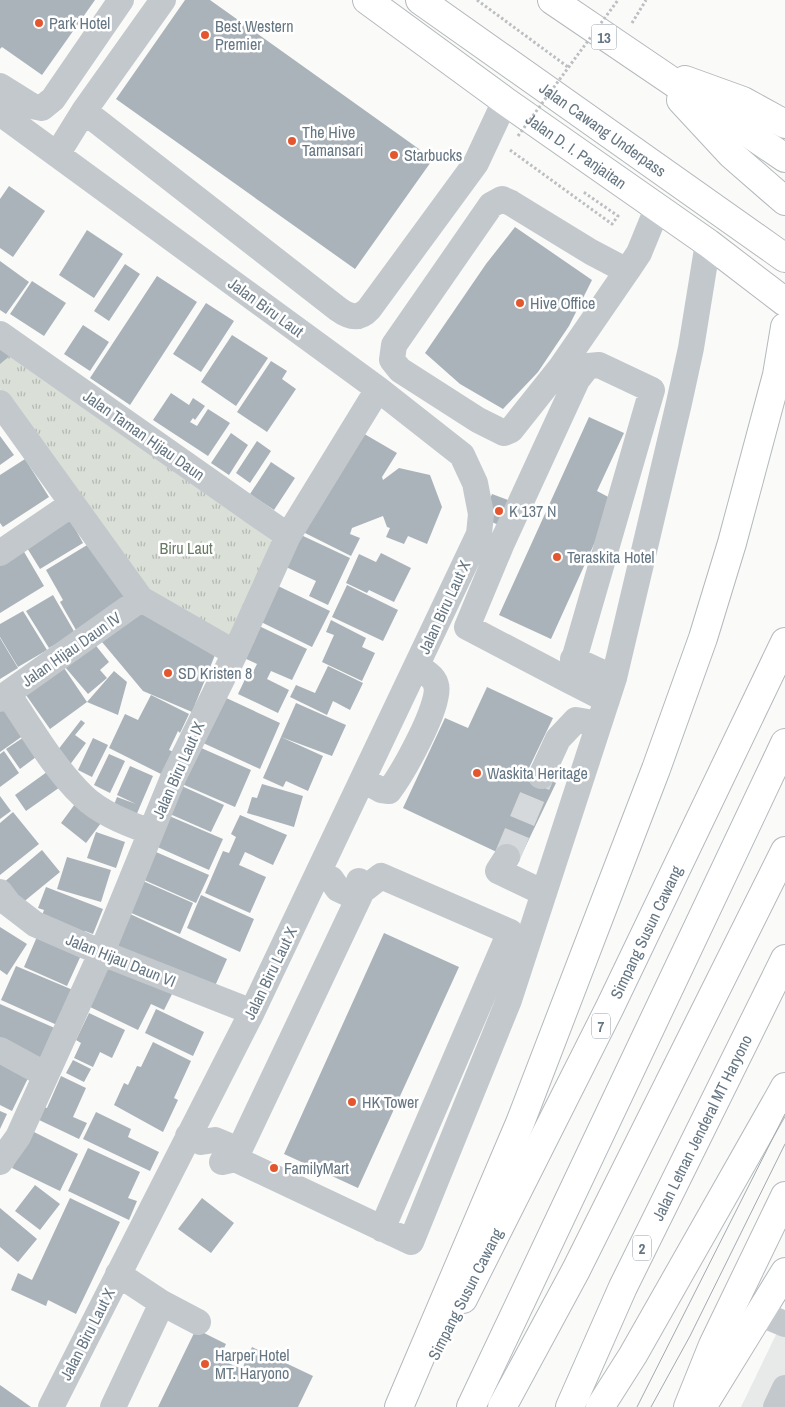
<svg xmlns="http://www.w3.org/2000/svg" width="785" height="1407" font-family="'Archivo Narrow',sans-serif">
  <style>
    .built { fill: #e8e9e9 }
    .park { fill: url(#park-tufts) }
    .building { fill: #aab3b9 }
    .lines { fill: none; stroke-linecap: round; stroke-linejoin: round }
    .minor-tunnel { stroke: #d5d9db; stroke-width: 26; stroke-dasharray: 26 13; stroke-linecap: butt }
    .major-casing { stroke: #b5babe; stroke-width: 30 }
    .highway-casing { stroke: #b4b9bd; stroke-width: 30 }
    .path { stroke: #bbbfc2; stroke-width: 3; stroke-dasharray: 2.5 2.5; stroke-linecap: butt }
    .minor { stroke: #c3c8cc; stroke-width: 26 }
    .major { stroke: #fff; stroke-width: 28 }
    .highway { stroke: #fff; stroke-width: 28 }
    .tram { stroke: #a2aab0; stroke-width: 1 }
    .path-bridge { stroke: #bbbfc2; stroke-width: 3; stroke-dasharray: 2.5 2.5; stroke-linecap: butt }
    .poi-dot { fill: #e4572e; stroke: #fff; stroke-width: 2 }
    .labels { text-anchor: middle; dominant-baseline: central; stroke-width: 5; stroke-linejoin: round; paint-order: stroke }
    .shield { fill: #fff; stroke: #939fa8; stroke-width: 1 }
    .shield-label { font-size: 15px; font-weight: bold; fill: #657683 }
    .poi-label { font-size: 16px; fill: #657683; stroke: #fff; text-anchor: start }
    .street-label { font-size: 16px; fill: #657683; stroke: #fff }
    .park-label { font-size: 16px; fill: #687a64; stroke: #fff }
  </style>
  <defs>
    <pattern id="park-tufts" width="24" height="20" patternUnits="userSpaceOnUse" patternTransform="scale(1.25)"><rect width="24" height="20" fill="#dadfd7"/><path d="M3 7l-1-3M5 7V3M7 7l1-3M15 17l-1-3M17 17v-4M19 17l1-3" fill="none" stroke="#b4b9b4"/></pattern>
  </defs>
  <rect width="100%" height="100%" fill="#fafaf8"/>
  <path class="built" d="M785 1316V1407H741Z"/>
  <path class="park" d="M0 337 129 430 277 545 229 644 144 592 73 496 0 389Z"/>
  <path class="building" d="M0 0H95L42 75 2 47 0 49Z
    M185 0H210L433 159 355 269 116 99Z
    M9 186 45 211 13 257 0 248V199Z
    M515 227 592 280 569 326 538 372 503 409 460 384 425 353 486 264Z
    M87 230 123 254 94 298 59 275Z
    M0 261 29 282 6 314 0 310Z
    M125 264 140 274 109 321 94 311Z
    M157 276 197 302 130 405 90 378Z
    M32 281 66 303 44 336 10 314Z
    M206 303 234 321 201 372 173 354Z
    M83 325 109 342 90 371 64 354Z
    M232 335 268 358 236 406 201 382Z
    M0 346 12 354 0 364Z
    M271 361 287 371 282 379 296 389 267 432 237 412Z
    M171 393 189 405 193 398 205 406 195 420 193 418 190 422 197 426 208 409 230 423 208 456 153 420Z
    M589 417 624 433 597 491 614 500 551 639 499 615Z
    M361 432 397 453 382 477 383 480 399 468 430 475 442 507 427 544 408 536 404 544 386 537 390 528 387 527 383 516 352 528 350 534 360 538 351 556 303 532Z
    M231 433 248 445 229 475 211 463Z
    M0 436 14 455 0 465Z
    M257 441 271 451 250 483 236 473Z
    M25 459 49 497 3 527 0 523V475Z
    M271 462 295 478 274 510 250 494Z
    M492 494 516 503 506 528 482 518Z
    M68 516 83 543 40 569 24 543Z
    M301 535 350 558 328 605 309 596 316 581 286 567Z
    M92 542 126 600 76 630 60 602 63 600 46 570Z
    M23 550 44 586 0 613V564Z
    M381 553 411 568 394 602 369 590 367 593 346 583 359 554 376 562Z
    M276 585 330 611 312 647 259 621Z
    M347 585 398 610 383 641 332 617Z
    M53 595 75 633 49 648 26 611Z
    M144 606 215 655 192 712 143 691 102 642Z
    M23 611 47 650 18 667 0 637V624Z
    M331 620 366 638 362 647 375 653 362 681 322 662 334 635 326 632Z
    M257 625 307 649 292 680 271 671 267 679 289 690 278 713 238 694 249 671 253 672 257 664 242 657Z
    M0 638 18 668 0 679Z
    M93 642 109 662 100 670 107 678 88 694 65 667Z
    M328 666 363 683 350 710 333 701 327 715 290 697 296 685 315 693Z
    M64 668 87 702 114 671 127 682 118 715 87 702 50 729 26 695Z
    M487 687 553 718 528 770 556 783 518 862 403 808 445 718 468 728Z
    M151 695 189 714 180 733 178 731 169 750 176 753 161 774 109 748 125 714 138 720Z
    M222 696 280 723 260 769 201 742Z
    M296 703 346 725 332 756 281 737Z
    M4 705 24 735 0 752V708Z
    M81 720 85 723 75 735 86 743 69 766 54 755Z
    M27 735 40 754 20 769 6 749Z
    M281 737 323 756 308 791 286 781 283 787 263 778Z
    M93 738 108 745 92 777 78 770Z
    M199 747 251 770 235 807 182 784Z
    M4 751 19 773 0 787V754Z
    M109 754 125 761 110 793 94 785Z
    M130 766 153 776 135 818 112 810 117 797 136 804 117 795Z
    M51 769 63 785 26 811 15 795Z
    M175 783 224 805 211 832 163 811Z
    M262 784 303 796 294 827 247 813 252 797 257 798Z
    M0 796 11 811 0 819Z
    M75 804 101 823 86 843 61 823Z
    M13 812 39 844 0 875V823Z
    M167 815 223 839 209 870 153 845Z
    M240 815 287 835 273 865 245 852 239 865 266 877 250 913 205 893 223 851 229 853 236 837 231 834Z
    M96 832 125 842 116 868 87 858Z
    M42 850 60 872 21 904 3 883Z
    M156 852 209 875 196 903 144 880Z
    M67 857 111 870 101 902 57 889Z
    M143 881 193 903 180 934 129 912Z
    M46 887 103 909 93 934 85 931 83 937 40 921 44 910 38 908Z
    M201 895 254 919 240 952 187 928Z
    M128 913 227 959 211 995 112 951Z
    M0 927 27 944 7 975 0 970Z
    M39 932 83 951 67 986 24 967Z
    M384 933 459 967 358 1188 284 1154Z
    M108 964 172 994 164 1010 151 1004 138 1030 88 1006Z
    M16 966 73 990 57 1025 1 1000Z
    M0 1004 57 1029 44 1062 0 1042Z
    M156 1009 204 1032 193 1056 145 1033Z
    M89 1013 125 1030 112 1058 100 1052 93 1067 74 1058 81 1043 76 1040Z
    M153 1042 191 1061 174 1098 178 1100 163 1132 114 1105 124 1083 128 1085 137 1066 141 1067Z
    M0 1059 30 1074 12 1111 0 1105Z
    M73 1060 91 1069 84 1082 66 1073Z
    M61 1076 86 1088 73 1117 87 1123 79 1139 37 1119 44 1107 47 1108Z
    M0 1111 7 1114 0 1129Z
    M96 1112 131 1129 128 1137 159 1152 150 1171 83 1139Z
    M30 1130 78 1154 60 1191 12 1168Z
    M88 1148 140 1172 128 1198 137 1201 129 1220 68 1191Z
    M35 1185 60 1204 40 1230 15 1211Z
    M70 1198 120 1222 76 1314 48 1300 46 1306 11 1290 18 1273 32 1280Z
    M202 1198 234 1223 211 1253 178 1229Z
    M0 1208 37 1239 18 1262 0 1247Z
    M196 1329 226 1344 219 1359 242 1369 252 1347 313 1376 298 1407H158Z
    M0 1385 31 1407H0Z"/>
  <g class="lines">
    <path class="minor-tunnel" d="M507 857 541 776"/>
    <defs>
      <path id="major" d="M600 1407 633 1355 785 1087
        M688 1407 713 1345 785 1196"/>
      <g id="highway">
        <path id="s1" d="M367 0 505 101 708 243 785 302"/>
        <path id="s2" d="M420 0 785 258"/>
        <path d="M552 0 785 158"/>
        <path d="M685 80 743 101 785 124"/>
        <path d="M681 100 732 155 785 201"/>
        <path id="s3" d="M463 1299 610 1007 785 642"/>
        <path d="M399 1407 520 1123 656 769 703 638 732 543 777 375 785 327"/>
        <path d="M471 1407 785 743"/>
        <path d="M502 1407 576 1270 785 851"/>
        <path id="s4" d="M570 1407 623 1287 785 959"/>
        <path d="M702 1407 785 1272"/>
      </g>
    </defs>
    <use href="#major" class="major-casing"/>
    <use href="#highway" class="highway-casing"/>
    <path class="path" d="M477 0 568 67
      M632 23 646 0
      M510 150 612 224 618 216 582 191"/>
    <path class="minor" d="M0 86 32 106 42 108 53 99 121 0
      M84 111 338 309C349 317 359 320 369 309L476 163 505 101
      M0 113 378 389 462 455 475 483 481 514 479 534 252 1012 51 1407
      M58 153 84 111 163 0
      M627 271 561 367 511 430 504 433 478 420 400 370 392 360 394 345 491 205 502 199 511 203 591 252 627 271 639 253 657 209
      M0 334 288 536
      M0 403 141 599 235 653
      M0 553 72 504
      M573 659 614 678
      M568 680 652 390 599 365 588 366 577 380 502 543 467 627 568 680 607 700
      M8 694C31 728 53 767 83 796 99 812 130 825 151 832
      M0 699 141 599
      M541 776 558 739 576 720 599 724
      M363 780 381 790 389 791C402 774 442 704 436 685 434 676 424 671 416 667
      M507 857 498 871 544 893
      M331 879 338 889 351 895 362 891 381 876 510 932 382 1229
      M0 892 9 904 35 924 102 953 252 1012
      M0 1050 46 1075
      M188 1136 201 1142 215 1140 227 1145 235 1159 411 1242 509 1000 614 678 679 403 691 348 708 243
      M0 1162 18 1137 104 947 173 778 235 653 288 536 378 389
      M222 1162 235 1159 362 891 359 881
      M162 1303 198 1322
      M759 1313 785 1324
      M113 1407 162 1303 118 1274
      M776 1407 785 1388"/>
    <use href="#major" class="major"/>
    <use href="#highway" class="highway"/>
    <path class="tram" d="M637 1407 785 1114
      M651 1407 690 1336 785 1144"/>
    <path class="path-bridge" d="M518 136 618 0"/>
  </g>
  <g class="poi-dot">
    <circle cx="39" cy="23" r="5"/>
    <circle cx="205" cy="35" r="5"/>
    <circle cx="292" cy="141" r="5"/>
    <circle cx="394" cy="155" r="5"/>
    <circle cx="520" cy="303" r="5"/>
    <circle cx="499" cy="511" r="5"/>
    <circle cx="557" cy="557" r="5"/>
    <circle cx="168" cy="673" r="5"/>
    <circle cx="477" cy="773" r="5"/>
    <circle cx="352" cy="1102" r="5"/>
    <circle cx="274" cy="1168" r="5"/>
    <circle cx="205" cy="1364" r="5"/>
  </g>
  <g class="labels">
    <g class="shield">
      <rect x="591.5" y="24.5" width="25" height="25" rx="4"/>
      <rect x="592" y="1013.5" width="18" height="25" rx="4"/>
      <rect x="633" y="1235.5" width="18" height="25" rx="4"/>
    </g>
    <g class="shield-label">
      <text x="604" y="37">13</text>
      <text x="601" y="1026">7</text>
      <text x="642" y="1248">2</text>
    </g>
    <g class="poi-label">
      <text x="49" y="23">Park Hotel</text>
      <text x="215" y="26">Best Western<tspan x="215" dy="18">Premier</tspan></text>
      <text x="302" y="132">The Hive<tspan x="302" dy="18">Tamansari</tspan></text>
      <text x="404" y="155">Starbucks</text>
      <text x="530" y="303">Hive Office</text>
      <text x="509" y="511">K 137 N</text>
      <text x="567" y="557">Teraskita Hotel</text>
      <text x="178" y="673">SD Kristen 8</text>
      <text x="487" y="773">Waskita Heritage</text>
      <text x="362" y="1102">HK Tower</text>
      <text x="284" y="1168">FamilyMart</text>
      <text x="215" y="1355">Harper Hotel<tspan x="215" dy="18">MT. Haryono</tspan></text>
    </g>
    <g class="street-label">
      <text stroke="none"><textPath href="#s2" startOffset="224">Jalan Cawang Underpass</textPath></text>
      <text stroke="none"><textPath href="#s1" startOffset="258">Jalan D. I. Panjaitan</textPath></text>
      <text transform="translate(266 307) rotate(36)">Jalan Biru Laut</text>
      <text transform="translate(144 435) rotate(35)">Jalan Taman Hijau Daun</text>
      <text transform="translate(444 607) rotate(-65)">Jalan Biru Laut X</text>
      <text transform="translate(71 649) rotate(-35)">Jalan Hijau Daun IV</text>
      <text transform="translate(178 770) rotate(-66)">Jalan Biru Laut IX</text>
      <text stroke="none"><textPath href="#s3" startOffset="410">Simpang Susun Cawang</textPath></text>
      <text transform="translate(121 960) rotate(22)">Jalan Hijau Daun VI</text>
      <text transform="translate(270 973) rotate(-64)">Jalan Biru Laut X</text>
      <text stroke="none"><textPath href="#s4" startOffset="309">Jalan Letnan Jenderal MT Haryono</textPath></text>
      <text transform="translate(465 1294) rotate(-63)">Simpang Susun Cawang</text>
      <text transform="translate(87 1334) rotate(-63)">Jalan Biru Laut X</text>
    </g>
    <g class="park-label">
      <text x="186" y="548">Biru Laut</text>
    </g>
  </g>
</svg>
